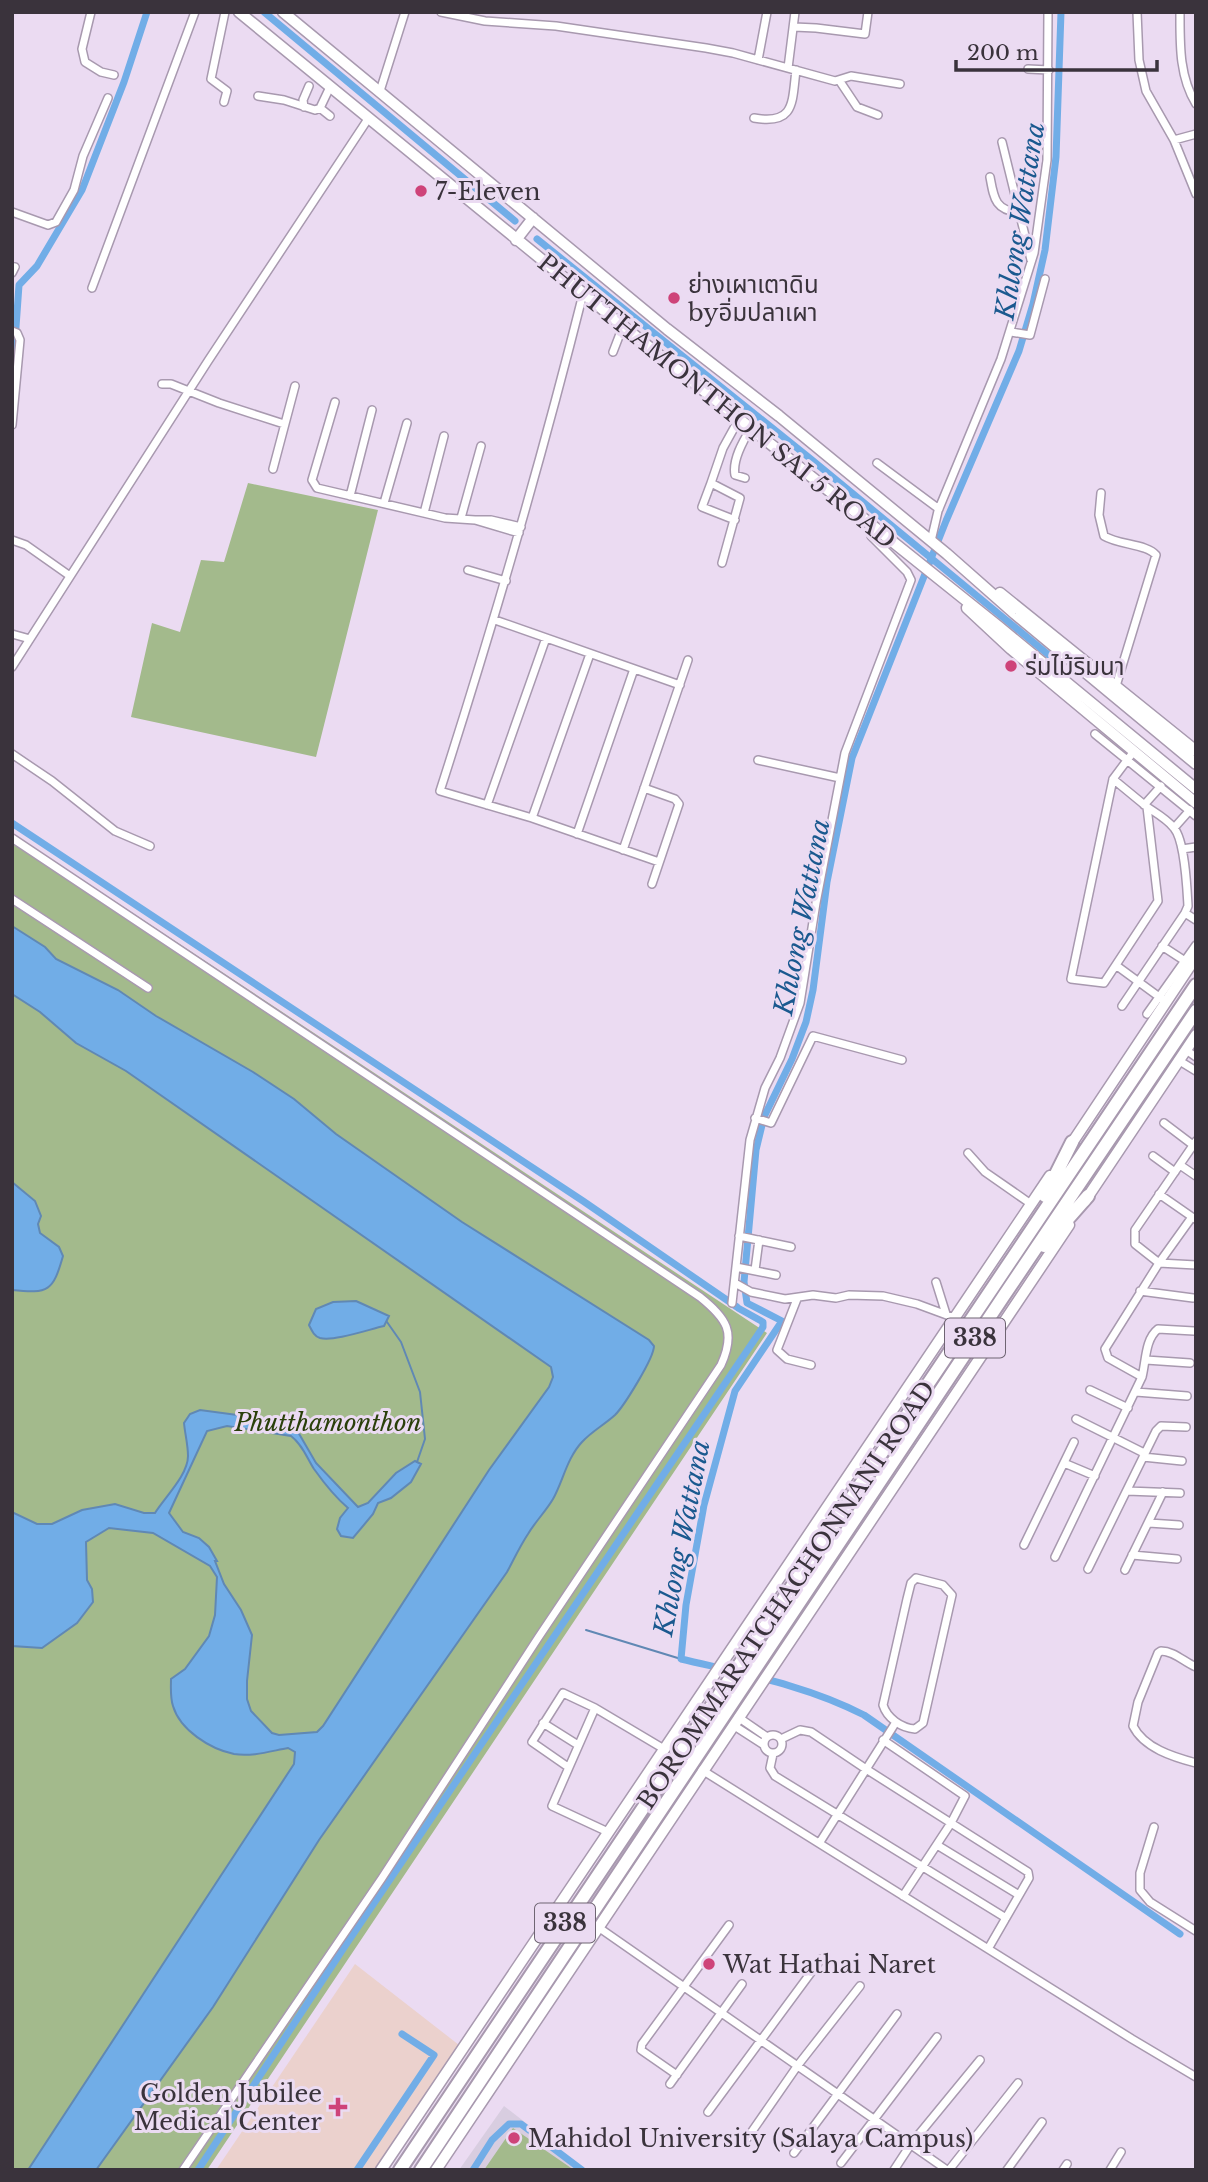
<svg xmlns="http://www.w3.org/2000/svg" width="1208" height="2182" font-family="'Libre Baskerville','Noto Sans Thai',serif">
  <style>
    .education { fill: #d8cde0 }
    .medical { fill: #ebd1cd }
    .green { fill: #a3ba8c }
    .water { fill: #71ade7; stroke: #6088b4; stroke-width: 2 }
    .lines { fill: none; stroke-linecap: round; stroke-linejoin: round }
    .stream { stroke: #6088b4; stroke-width: 2 }
    .canal { stroke: #71ade7; stroke-width: 7 }
    .street-casing { stroke: #a899af; stroke-width: 10 }
    .secondary-casing { stroke: #a899af; stroke-width: 13 }
    .highway-casing { stroke: #a899af; stroke-width: 16 }
    .street { stroke: #fff; stroke-width: 7 }
    .secondary { stroke: #fff; stroke-width: 10 }
    .highway { stroke: #fff; stroke-width: 12 }
    .poi-dot { fill: #ce4379; stroke: #ebdbf2; stroke-width: 2.5 }
    .labels { text-anchor: middle; dominant-baseline: central; stroke-width: 6; stroke-linejoin: round; paint-order: stroke }
    .shield { fill: #ebdbf2; stroke: #6f6573; stroke-width: 2 }
    .shield-label { font-size: 23px; font-weight: bold; fill: #3a333c }
    .poi-label { font-size: 24px; fill: #3a333c; stroke: #ebdbf2; text-anchor: start }
    .street-label { font-size: 24px; fill: #3a333c; stroke: #ebdbf2 }
    .park-label { font-size: 24px; font-style: italic; fill: #2a3f0a; stroke: #ebdbf2 }
    .water-label { font-size: 26px; font-style: italic; fill: #1a598f; stroke: #ebdbf2 }
  </style>
  <rect width="100%" height="100%" fill="#ebdbf2"/>
  <path class="education" d="M504 2106 586 2170H459Z"/>
  <path class="medical" d="M355 1964 459 2045 375 2170H216Z"/>
  <path class="green" d="M248 483 378 510 316 757 131 717 152 623 180 632 201 560 224 562Z
    M12 833 767 1333 207 2170H12Z
    M513 2128 574 2170H484Z"/>
  <path class="water" d="M12 926 45 947 56 959 118 990 156 1016 253 1072 294 1099 336 1134 462 1222 649 1340 654 1346C654 1358 624 1406 615 1415 604 1425 592 1431 582 1442 567 1458 563 1481 553 1499 546 1511 535 1522 528 1534 520 1546 514 1559 507 1572L319 1840 213 2007 96 2170H28L294 1764 295 1752 288 1748C271 1751 252 1757 234 1754 210 1749 180 1730 173 1706 170 1697 171 1687 171 1679L185 1669 209 1636 215 1615 217 1577 210 1566 153 1533 109 1528 86 1542 87 1580 92 1589 93 1602 77 1623 42 1648 12 1646V1512L37 1524H52L82 1510 115 1504 144 1513H155C165 1497 188 1475 188 1456 188 1445 185 1434 184 1423L190 1414 200 1410 283 1421 298 1432 316 1463 358 1507 368 1503 396 1473 415 1461 421 1464 411 1482 391 1498 378 1503 373 1514 353 1538 341 1536 337 1529 340 1518 348 1508C335 1497 324 1483 314 1469 307 1458 302 1444 291 1436L227 1426 207 1431 169 1513 183 1532 199 1538 209 1547 217 1561H215L224 1584 241 1610 252 1635 247 1681V1699L251 1711 272 1733 279 1735 317 1732 323 1726 489 1470 549 1387 553 1377 551 1367 126 1071 76 1043 40 1012 12 994Z
    M12 1182 35 1201 41 1216 38 1224 40 1233 59 1247 63 1256C53 1291 49 1294 12 1290Z
    M356 1301 389 1316 384 1326C370 1329 333 1342 320 1338 314 1336 312 1331 309 1325L316 1309 333 1302Z"/>
  <g class="lines">
    <path class="stream" d="M387 1322 401 1342 420 1392 425 1439 417 1462
      M586 1630 681 1659"/>
    <path class="canal" d="M264 12 515 221
      M1061 12 1056 157 1045 250 1033 304 1019 351 946 521 852 758 827 882 813 990 806 1022 792 1059 764 1117 756 1150 744 1282 747 1303 782 1321 735 1391 704 1505 686 1605 681 1659C744 1674 806 1685 864 1715L1180 1934
      M537 239 812 460 1056 661
      M12 383 19 285 37 266 82 190 124 82 147 12
      M12 823 583 1201 737 1307
      M198 2170 345 1946 757 1336 763 1327V1322L738 1308
      M357 2170 434 2055 402 2034
      M473 2170 492 2140 509 2124H521L582 2170"/>
    <defs>
      <path id="street" d="M91 12 82 49 85 62 101 72 114 75
        M441 12 485 21 556 26 706 48 733 53 835 81 851 76 900 84
        M1137 12 1139 60 1146 91 1174 140 1196 194
        M1180 12C1180 44 1179 76 1196 104
        M794 27 816 28 865 34 868 12
        M758 60 767 12
        M788 68 795 12
        M1028 69 1049 70
        M839 80 857 107 878 115
        M380 91 405 12
        M258 96 284 100 315 110 320 108 330 87
        M224 102 227 91 211 79 225 12
        M304 107 303 100 309 86
        M320 108 330 116
        M754 118C795 125 792 103 796 70
        M1174 140 1196 134
        M1002 142 1031 260
        M990 177C994 199 995 210 1020 213
        M12 212 48 225 56 222 74 190 83 156 108 98
        M12 273 15 267
        M92 288 195 12
        M583 294C541 461 493 626 440 791L532 818 659 862
        M12 331 17 333 20 340 12 425
        M1011 332 1030 335 1045 279
        M613 352 623 326
        M162 384H171L219 403 284 424
        M335 402 312 480 317 488 445 518 475 520 519 533
        M877 463 939 509
        M273 469 295 386
        M745 478 735 475C732 460 743 441 751 428
        M711 483 702 507 735 520
        M1101 493 1099 515 1104 536C1119 545 1147 544 1156 555L1116 686
        M350 496 372 410
        M384 503 407 423
        M424 513 444 436
        M461 518 481 446
        M475 520H491L521 527
        M12 540 26 545 70 576
        M931 541 938 511 1001 359 1034 253 1047 160 1048 12
        M722 563 740 498 711 483 723 448 739 419
        M468 570 506 581
        M495 620 680 685
        M12 634 30 639
        M12 667 208 361 368 119
        M1095 734 1196 816
        M12 754 52 781 115 831 150 846
        M758 760 840 778
        M1113 779 1147 807 1158 901 1104 983 1071 979 1113 779 1134 751
        M644 788 675 799 679 804 652 884
        M487 805 546 638
        M1144 805 1161 786
        M532 818 590 654
        M1174 828 1190 810
        M577 834 634 669
        M12 838 700 1297C727 1319 736 1332 721 1365L538 1638 382 1878 183 2170
        M1182 849 1196 847
        M623 850 688 660
        M12 899 148 988
        M1185 913 1196 920
        M1162 946 1185 961
        M1117 966 1162 999
        M1122 1006 1185 913 1188 906C1187 889 1185 841 1174 828 1167 819 1156 813 1147 807
        M1147 1014 1196 945
        M1186 1050 1196 1057
        M1178 1060 1196 1071
        M755 1118 771 1123 813 1036 902 1060
        M1164 1123 1193 1145
        M968 1153 985 1172 1031 1204
        M1153 1156 1175 1172
        M1180 1165 1196 1176
        M1159 1194 1195 1219
        M739 1236 791 1247
        M1159 1263 1192 1217
        M1159 1263 1196 1265
        M736 1267 776 1275
        M755 1270 759 1240
        M936 1282 946 1314
        M735 1283 751 1292 785 1299 813 1295 836 1298 849 1295 883 1296 917 1304 955 1318
        M1140 1291 1193 1298
        M797 1299 777 1350 787 1359 811 1365
        M732 1303 750 1140 765 1088 780 1058 800 1003 816 903 845 753 911 580 907 572 871 536 868 522
        M1146 1360 1190 1363
        M1142 1377C1146 1361 1145 1339 1158 1329L1194 1331
        M1090 1390 1128 1408
        M1136 1392 1187 1396
        M1076 1419 1144 1453
        M1143 1457 1182 1461
        M1064 1463 1095 1476
        M1127 1491 1180 1493
        M1149 1523 1179 1525
        M1024 1545 1074 1442
        M1132 1555 1177 1559
        M1055 1557 1142 1377 1108 1358 1105 1349 1159 1263 1135 1244V1230L1196 1141
        M1088 1569 1156 1431 1161 1426 1186 1427
        M1125 1570 1163 1492
        M916 1578 943 1585 952 1595 923 1723 915 1729C901 1728 887 1718 883 1705L907 1599 911 1583Z
        M1196 1667C1184 1662 1174 1651 1161 1651L1158 1653 1138 1702 1133 1726C1144 1748 1173 1757 1196 1763
        M595 1708 552 1806 608 1832
        M738 1717 767 1737
        M543 1723 578 1745
        M733 1725 764 1745
        M764 1744a9 9 0 1 1 18 0a9 9 0 1 1-18 0Z
        M781 1739 800 1730 811 1732 866 1769 1028 1872 1029 1878 988 1949
        M883 1740 965 1796 951 1823 903 1896
        M773 1754 770 1768 775 1776 1006 1918
        M568 1767 532 1742 563 1693 595 1708 664 1749
        M702 1770 1132 2039 1196 2077
        M1154 1827 1140 1873V1890L1150 1902 1196 1931
        M820 1842 896 1722
        M937 1845 1019 1895
        M598 1927 947 2170
        M677 2075 641 2050 642 2044 729 1925
        M670 2084 742 1984
        M708 2112 821 1959
        M746 2140 798 2065 860 1986
        M794 2153 897 2014
        M841 2163 937 2037
        M894 2170 911 2144 980 2060
        M949 2170 1018 2083
        M1007 2170 1042 2122
        M1063 2170 1067 2164
        M1110 2170 1121 2152"/>
      <path id="secondary" d="M239 12 623 326 998 626 1196 789
        M283 12 667 329 779 416 947 554 1015 614 1196 764
        M516 240 533 218
        M1000 593 1196 751
        M967 608 1011 649 1196 803
        M1070 1146 1196 957
        M1085 1201 1196 1035
        M381 2170 1050 1176
        M436 2170 1069 1225"/>
      <path id="highway" d="M1045 1196 1072 1142
        M1044 1246 1088 1196
        M400 2170 1196 985
        M421 2170 1003 1297 1196 1011"/>
    </defs>
    <use href="#street" class="street-casing"/>
    <use href="#secondary" class="secondary-casing"/>
    <use href="#highway" class="highway-casing"/>
    <use href="#street" class="street"/>
    <use href="#secondary" class="secondary"/>
    <use href="#highway" class="highway"/>
  </g>
  <g class="poi-dot">
    <circle cx="421" cy="191" r="7"/>
    <circle cx="674" cy="298" r="7"/>
    <circle cx="1011" cy="666" r="7"/>
    <circle cx="709" cy="1964" r="7"/>
    <path d="M334.5 2096.5h7v7h7v7h-7v7h-7v-7h-7v-7h7z"/>
    <circle cx="514" cy="2138" r="7"/>
  </g>
  <g class="labels">
    <g class="shield">
      <rect x="945" y="1318.5" width="60" height="39" rx="5"/>
      <rect x="535" y="1903.5" width="60" height="39" rx="5"/>
    </g>
    <g class="shield-label">
      <text x="975" y="1338">338</text>
      <text x="565" y="1923">338</text>
    </g>
    <g class="poi-label">
      <text x="435" y="191">7-Eleven</text>
      <text x="688" y="284">ย่างเผาเตาดิน<tspan x="688" dy="28">byอิ่มปลาเผา</tspan></text>
      <text x="1025" y="666">ร่มไม้ริมนา</text>
      <text x="723" y="1964">Wat Hathai Naret</text>
      <text x="322" y="2093" text-anchor="end">Golden Jubilee<tspan x="322" dy="28">Medical Center</tspan></text>
      <text x="528" y="2138">Mahidol University (Salaya Campus)</text>
    </g>
    <g class="street-label">
      <text transform="translate(717 401) rotate(39)">PHUTTHAMONTHON SAI 5 ROAD</text>
      <text transform="translate(786 1595) rotate(-56)">BOROMMARATCHACHONNANI ROAD</text>
    </g>
    <g class="park-label">
      <text x="328" y="1422">Phutthamonthon</text>
    </g>
    <g class="water-label">
      <text transform="translate(1020 221) rotate(-81)">Khlong Wattana</text>
      <text transform="translate(802 917) rotate(-79)">Khlong Wattana</text>
      <text transform="translate(682 1538) rotate(-79)">Khlong Wattana</text>
    </g>
  </g>
  <rect width="1208" height="2182" fill="none" stroke="#3a333c" stroke-width="28"/>
  <path d="M956 60v10h201v-10" fill="none" stroke="#3a333c" stroke-width="3.5"/>
  <text x="967" y="60" font-size="21" fill="#3a333c" stroke="#ebdbf2" stroke-width="5" paint-order="stroke">200 m</text>
</svg>
